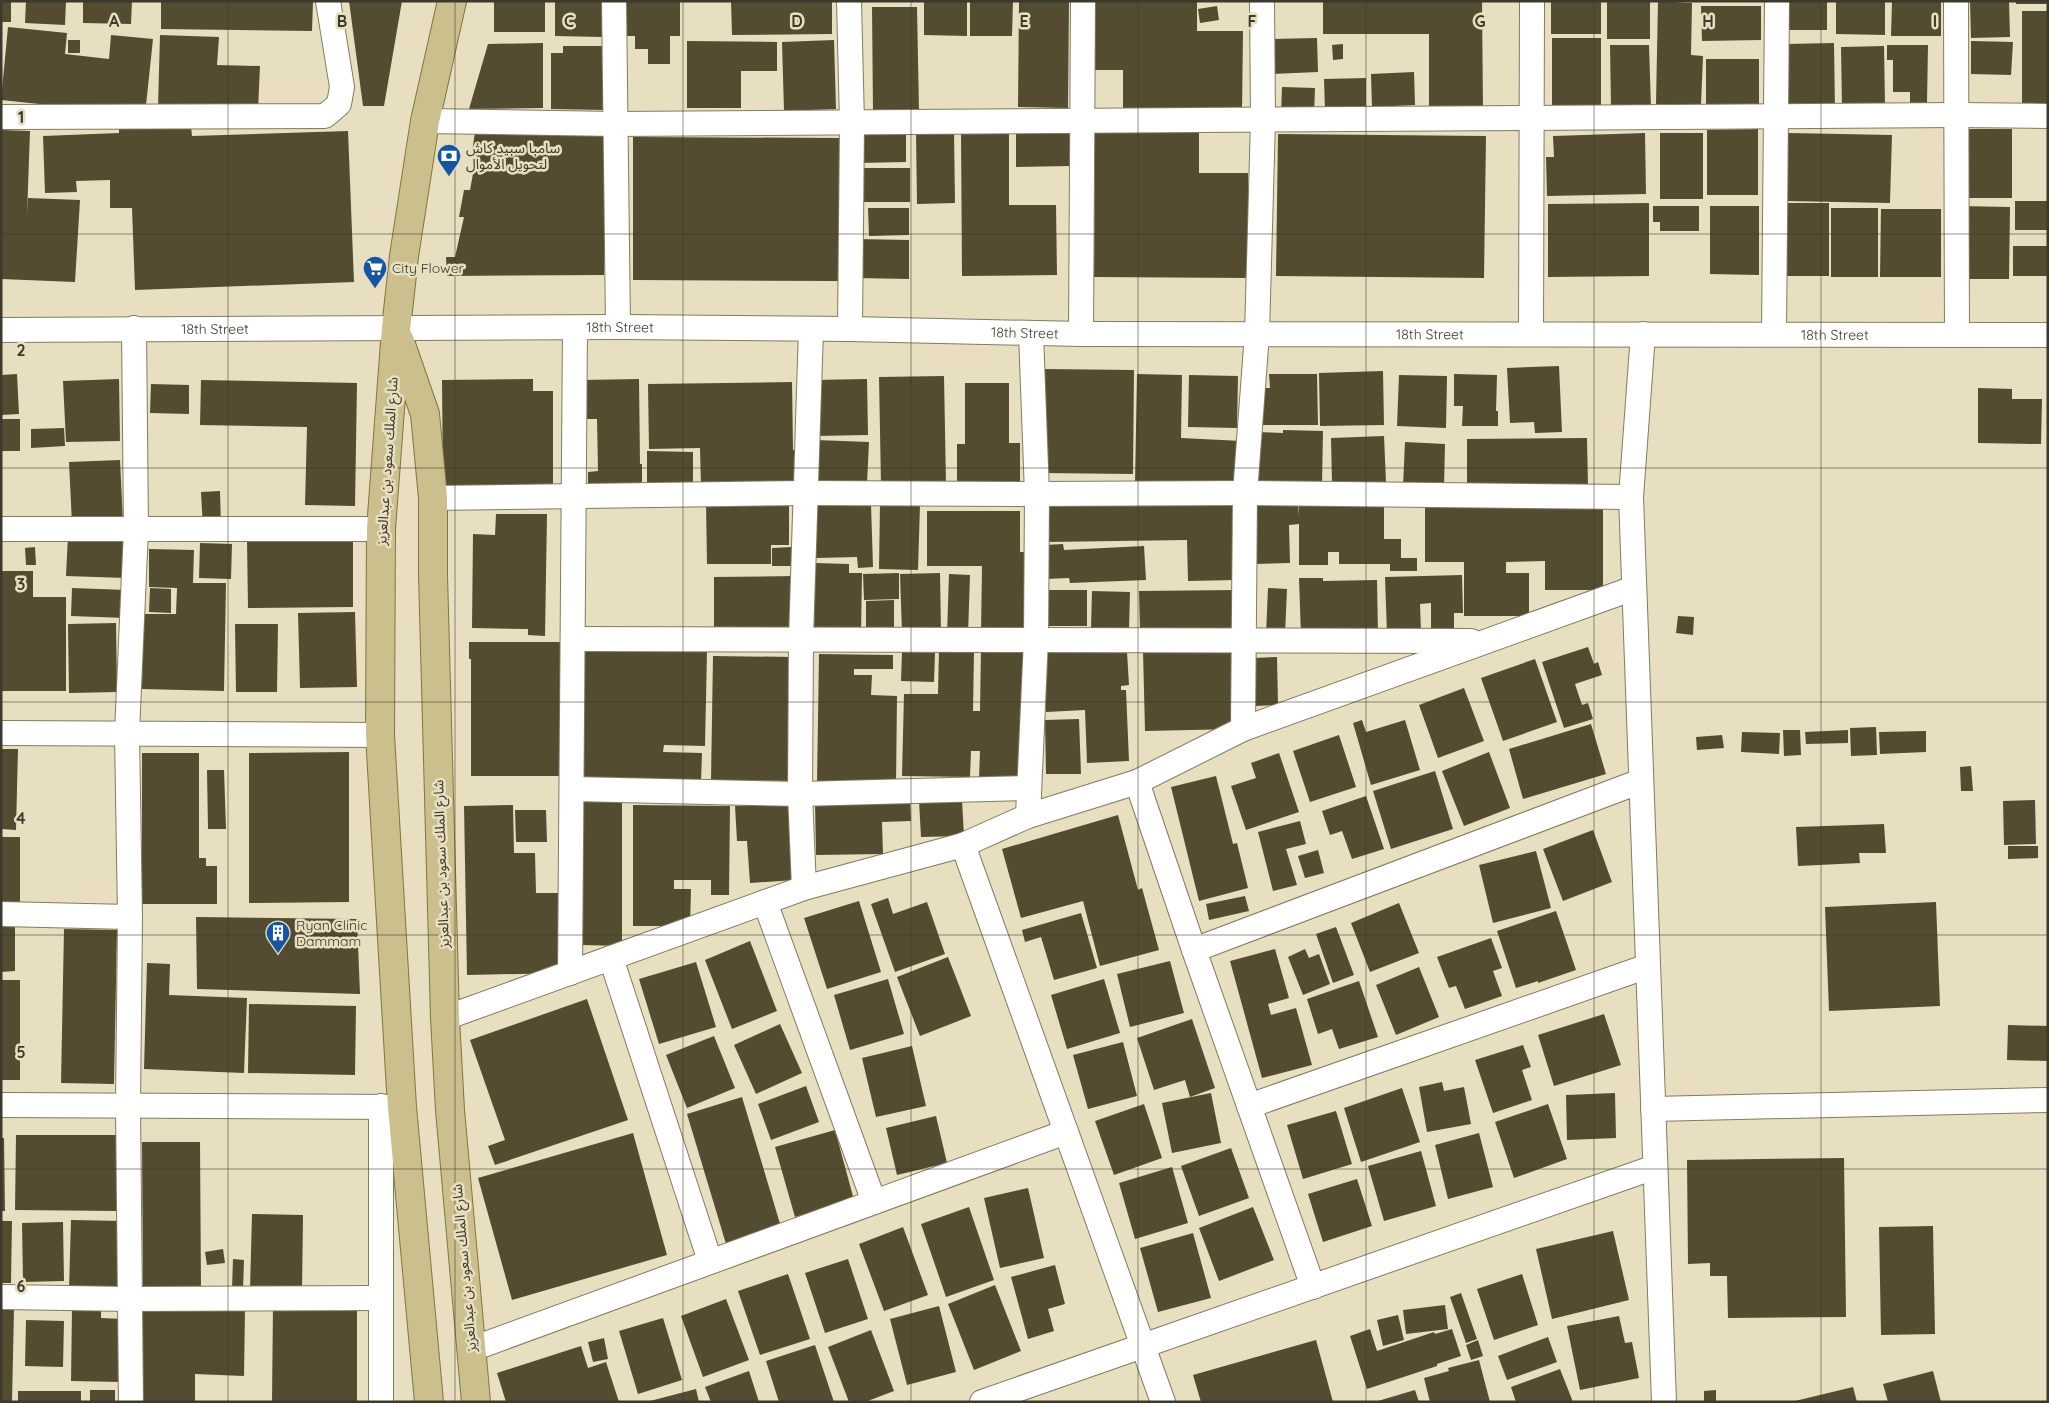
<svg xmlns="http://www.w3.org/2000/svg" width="2049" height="1403" font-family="Quicksand,'Noto Sans Arabic',sans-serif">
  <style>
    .building { fill: #534c31 }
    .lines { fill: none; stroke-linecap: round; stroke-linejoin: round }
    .minor-casing { stroke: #827b5e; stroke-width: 26 }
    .major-casing { stroke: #83753b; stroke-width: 30 }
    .minor { stroke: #fff; stroke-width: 24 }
    .major { stroke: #cbbf8e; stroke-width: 28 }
    .grid { fill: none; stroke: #3c392d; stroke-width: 1; stroke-opacity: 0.55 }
    .labels { text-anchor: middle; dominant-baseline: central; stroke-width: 5; stroke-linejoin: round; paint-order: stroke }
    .poi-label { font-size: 14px; fill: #3c392d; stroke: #e7dfc0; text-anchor: start }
    .street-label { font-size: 14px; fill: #3c392d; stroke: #e7dfc0 }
    .grid-label { font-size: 16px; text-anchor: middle; font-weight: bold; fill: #3c392d; stroke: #e7dfc0; stroke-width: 5; stroke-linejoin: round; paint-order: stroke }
  </style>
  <rect width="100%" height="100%" fill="#e7dfc0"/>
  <path class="building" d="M1 1 11 2V22H1Z
    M26 1H66L65 25 25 23Z
    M83 1H132L131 24 83 23Z
    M161 1H313L312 31 161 29Z
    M349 1H402L384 106H363Z
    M494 1H545V32H494Z
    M555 1H604L603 37 555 36Z
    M625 1H680V36H670V64H648V49H635V36H625Z
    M731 1H832V34L732 35Z
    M924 1H967V36L924 35Z
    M970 1H1013L1012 36H970Z
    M1019 1H1069L1068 108 1018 107Z
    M1094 1H1197V31H1243L1242 111H1123V70H1094Z
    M1323 1H1482L1483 112H1429V34H1323Z
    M1551 1H1601V34H1551Z
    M1607 1H1650V39H1607Z
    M1658 1 1692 3 1691 55 1703 56 1701 105 1656 104Z
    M1786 1H1827V30H1785Z
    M1836 1H1885V35L1836 34Z
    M1892 1H1941V36H1891Z
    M1970 1H2009L2010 37 1971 38Z
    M2016 1H2048V4H2016Z
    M1217 6 1219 20 1200 23 1198 9Z
    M1701 6H1761V40L1702 41Z
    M872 7H917L919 111 873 112Z
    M2022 11H2048V108H2022Z
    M8 27 67 33 65 54 109 59 111 35 153 39 145 115 1 100Z
    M160 35 219 37 217 65 260 66 258 110 158 107Z
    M1317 38 1318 72 1272 74 1271 39Z
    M1552 38H1601V110H1552Z
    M68 40H80V53H68Z
    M834 40 836 109 784 111 782 42Z
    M687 41 777 42V71H741V108H687Z
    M1971 41 2013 42 2011 75 1971 74Z
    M543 43V108L469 109 488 44Z
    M1834 43 1835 111 1787 112 1786 44Z
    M1343 44V59L1333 60 1332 45Z
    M1610 45H1649L1651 108H1611Z
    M1887 45H1928L1927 103H1910V92H1893V60H1887Z
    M563 46H605L604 110 551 109V53H563Z
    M1884 46 1885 106 1842 107 1841 47Z
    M1706 59H1759V107H1706Z
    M1414 72 1415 105 1372 107 1371 74Z
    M1366 78V110L1325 111 1324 79Z
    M1282 87 1315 88 1314 116 1281 114Z
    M191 126 192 136 348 131 354 282 135 290 132 208H110V180L76 181 77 192 45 193 43 136 119 133V129Z
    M961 129H1009V205H1056L1057 275 962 276Z
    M1095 129 1199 130V173H1248V278L1094 277Z
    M1758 129V195H1707V130Z
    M1959 129H2012V198H1959Z
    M1 130 30 131 27 216 28 198 80 200 75 282 1 279Z
    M1070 130V166L1016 167V131Z
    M954 131 955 203 917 204 916 132Z
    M475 132 608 135 604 275 447 276 446 257H455L464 217H459L464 190H470L477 152H472Z
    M859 132H906V162L859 163Z
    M1645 133 1646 194 1547 196 1546 157H1554L1553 136Z
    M1660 133H1703V199H1660Z
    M1788 133 1892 135 1890 203 1787 201Z
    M1278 134 1486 136 1484 278 1276 276Z
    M633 137 840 138 838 281 633 280Z
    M855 168H910V202H855Z
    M2015 201H2048V230H2015Z
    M1649 203V276L1548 277V204Z
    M1780 203H1829V276H1779Z
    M1653 206H1699V231H1660V222H1653Z
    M1710 206H1759V275L1710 274Z
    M1960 206 2010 207 2009 279H1959Z
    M868 208H909V235L869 236Z
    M1831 208H1878V277H1831Z
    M1881 209H1941V277H1880Z
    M857 239 909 240V279L856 278Z
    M2013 246H2048V276H2013Z
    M1559 366 1562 432 1535 433 1534 422 1510 423 1507 368Z
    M1044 369 1134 370 1133 474 1042 473Z
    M1383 371 1384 425 1320 426 1319 373Z
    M17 374 19 414 1 415V375Z
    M1137 374 1182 375 1181 438 1242 441 1241 485 1135 483Z
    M1269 374H1317L1318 425H1255L1254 388H1270Z
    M1454 374 1497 375 1496 411H1498V426H1462L1463 406H1454Z
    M1189 375 1238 376 1237 428 1188 427Z
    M1399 375 1447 376 1446 428 1397 426Z
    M944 376 946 484 881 485 879 377Z
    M119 379 120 441 66 442 63 381Z
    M533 379V391H553V487L443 488 442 380Z
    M639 379 640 464H642V486L588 487V472L598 471 597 419H583L582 380Z
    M867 379 868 435 815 436 814 380Z
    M201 380 357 383 355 506 305 505 307 427 200 425Z
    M792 382 793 450H795L796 485 701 486 700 448 649 449 648 384Z
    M965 383H1009V443H1020V485H957V444H965Z
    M151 384 189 385V414L150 413Z
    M1978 388 2012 389V399H2042L2041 444 1978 443Z
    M1 419H20V451H1Z
    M64 428 65 446 31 448V429Z
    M1283 430 1323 431 1322 483 1256 482V432L1283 433Z
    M1384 436 1386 482 1332 483 1331 438Z
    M1587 438 1588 487 1467 488V439Z
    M816 440 869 442 867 484 814 481Z
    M1405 442 1445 444 1444 488 1403 486Z
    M647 451 693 452V487L647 486Z
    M120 460 123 522 72 524 69 462Z
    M220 491 221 527 203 528 201 492Z
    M1298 499 1299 517V500H1384V539H1401V558H1417V571H1390V564H1339V552H1328V565H1299V524L1289 525 1290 563 1255 564 1253 505H1272Z
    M789 501V545H771V564H707L706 502Z
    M1235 501 1236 580 1188 581 1187 540 1046 542 1045 504Z
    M1425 501H1603V590H1545V561L1506 562V573H1529V616H1464V562H1425Z
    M871 504 873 567 858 568 857 557 816 558 814 506Z
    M880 504 920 505 918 570 879 569Z
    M927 511H1020V552H1028V632H981L982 566H927Z
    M496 514H547L545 636 528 635V629L472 628 473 534 495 535Z
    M68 536 127 538 126 578 66 576Z
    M353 539V607L248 608 247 540Z
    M200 543 232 544 231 579 199 578Z
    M1063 544 1064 550 1144 546 1146 580 1070 583 1069 578 1046 579 1044 545Z
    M35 547 36 565H26L25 548Z
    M792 547 793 566H772V548Z
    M149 549 194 550 193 583H226L224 691 142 689 143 614H176L177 588 149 587Z
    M815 563 849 564V573H862L861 635 814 634Z
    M1 571H33V597H66V691H1Z
    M899 573V599L864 600 863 574Z
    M940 573 941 632 902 633 900 574Z
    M949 574 970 575 968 635H947Z
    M1462 575 1463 613H1454V631H1431V603L1420 604 1421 632 1387 633 1385 577Z
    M796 576 797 633 714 634V577Z
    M1299 578H1323V581L1377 580 1378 634 1301 636Z
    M72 588 127 590 126 618 71 616Z
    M150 588 171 589V613L149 612Z
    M1268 588 1287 589 1285 635 1266 634Z
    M1043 590H1087V626H1044Z
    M1236 590 1237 630 1140 631 1139 591Z
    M1092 591 1130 592 1129 629 1091 628Z
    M894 600V633H866V601Z
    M355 612 357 687 300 688 298 613Z
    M1678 616 1694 617 1693 635 1676 633Z
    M116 623 117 692 69 693 68 624Z
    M235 624H278L277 692H236Z
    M469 642H562V776H471V659H469Z
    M1089 647 1090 653 1127 652 1129 685 1121 686V690H1126L1129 761 1087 763 1085 710 1046 712 1044 649Z
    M1588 647 1594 664 1598 662 1602 675 1575 684 1582 705 1588 703 1593 719 1564 728 1542 662Z
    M580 648 707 651 705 746 664 745 663 752 702 753 701 782 577 779Z
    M939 649 974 650 973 711H980L981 649 1028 650 1025 781 979 780 980 751H971L970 777 902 776 904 694H938Z
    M1235 649 1237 729 1145 731 1143 651Z
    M902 652 935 653 934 682 901 681Z
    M819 654 893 655V669H854V675H872L871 695 897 696 896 785 817 784Z
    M713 656 794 657V781L711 780Z
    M1277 657 1278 705 1255 706 1253 658Z
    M1535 659 1557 722 1503 741 1481 678Z
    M1464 688 1484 741 1438 758 1419 705Z
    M1079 719 1081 774H1046L1045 720Z
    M1362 720 1366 732 1405 720 1420 770 1371 785 1353 723Z
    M1591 724 1606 774 1523 799 1509 749Z
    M1876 727 1877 755 1851 756 1850 728Z
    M1783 730H1800L1801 755 1784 756Z
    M1848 730V743L1806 744 1805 732Z
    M1926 731V752L1880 754 1879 732Z
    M1742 732 1780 733 1779 754 1741 752Z
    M1339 735 1356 787 1310 802 1293 751Z
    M1722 735 1724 748 1697 750 1696 737Z
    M1 749H18L16 830 1 829Z
    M349 752V902L249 903V753Z
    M1489 752 1510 808 1464 826 1442 771Z
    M142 753H199V858H206V866H217V904H142Z
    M1279 753 1299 812 1246 830 1231 786 1256 778 1251 763Z
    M1971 766 1973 791H1961L1960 767Z
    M207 770H224L226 829H208Z
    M1435 771 1453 829 1391 849 1373 791Z
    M1216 776 1233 844 1237 843 1248 888 1199 901 1171 787Z
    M1366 796 1384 849 1352 859 1342 831 1330 835 1322 811Z
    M583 800H622V946L582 945Z
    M910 800 911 821 882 822 883 854 816 855 815 802Z
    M962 800 964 836 921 837 919 801Z
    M2035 800 2036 844 2004 845 2003 801Z
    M792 803 795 880 750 883 747 841H737L735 806Z
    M513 805 514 853H535L536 893H560L562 973 467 975 464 806Z
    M633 805 730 806 729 895H711V880H674V889H691L690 926H633Z
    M515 810H546L547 842H516Z
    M1118 815 1138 890 1142 888 1159 950 1100 966 1083 901 1021 918 1002 849Z
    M1300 821 1306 844 1286 849 1297 885 1273 891 1258 832Z
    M1884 824 1886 853H1859L1860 863 1798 866 1796 827Z
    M1593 830 1612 882 1563 901 1543 849Z
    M1 837H20V906H1Z
    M2008 846H2038V858L2008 859Z
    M1318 850 1324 873 1305 878 1298 856Z
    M1536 851 1551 908 1493 923 1479 865Z
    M1245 896 1249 911 1209 920 1206 904Z
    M888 898 893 914 927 902 945 954 895 972 871 904Z
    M859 901 881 972 827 989 804 918Z
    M1936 902 1940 1006 1829 1011 1825 907Z
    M1399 903 1419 953 1370 972 1351 923Z
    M1556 911 1576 970 1538 983V981L1516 988 1497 931Z
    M1081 913 1097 968 1054 980 1041 937 1025 942 1022 930Z
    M196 917 357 919 360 994 197 989Z
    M15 921V971L1 972V922Z
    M1336 927 1354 975 1333 983 1316 934Z
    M64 929 117 930 114 1084 61 1083Z
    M1491 938 1502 968 1493 971 1502 996 1465 1009 1456 986 1449 988 1437 957Z
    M750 941 777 1011 732 1029 705 960Z
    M1275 949 1289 998 1268 1004 1271 1015 1296 1008 1312 1065 1262 1078 1230 961Z
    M1305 949 1309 958 1319 954 1330 984 1303 995 1288 957Z
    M948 957 971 1016 920 1036 897 977Z
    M1170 961 1184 1013 1130 1027 1117 974Z
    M696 962 716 1027 659 1044 639 979Z
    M147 963 170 964 169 995 247 998 244 1073 144 1069Z
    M1419 967 1439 1017 1396 1035 1376 985Z
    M888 979 904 1034 850 1050 834 995Z
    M1104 979 1120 1033 1067 1049 1051 995Z
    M1 980H20V1080H1Z
    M1359 981 1378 1037 1339 1049 1332 1029 1318 1034 1307 999Z
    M587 999 628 1120 495 1165 488 1146 505 1140 470 1040Z
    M249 1004 356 1006 355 1075 248 1073Z
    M1604 1014 1621 1065 1554 1086 1538 1035Z
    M1192 1019 1215 1088 1190 1097 1185 1080 1154 1090 1137 1038Z
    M780 1024 802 1073 756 1094 734 1045Z
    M2008 1025 2048 1026V1061L2007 1060Z
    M714 1036 735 1088 687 1108 666 1055Z
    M1123 1042 1137 1096 1088 1109 1073 1055Z
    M1523 1045 1531 1067 1522 1070 1532 1100 1493 1113 1475 1060Z
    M912 1046 926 1106 876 1117 862 1058Z
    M1442 1082 1444 1091 1464 1087 1471 1124 1427 1132 1419 1087Z
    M806 1086 819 1122 771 1140 758 1104Z
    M1402 1088 1420 1142 1361 1162 1344 1108Z
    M1211 1093 1221 1143 1172 1153 1162 1103Z
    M1615 1093 1616 1138 1567 1140 1566 1095Z
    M742 1097 781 1227 726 1244 687 1114Z
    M1144 1104 1162 1158 1114 1175 1095 1121Z
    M1548 1104 1567 1159 1514 1178 1495 1122Z
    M1336 1111 1352 1164 1303 1179 1287 1125Z
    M936 1116 947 1163 897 1175 886 1128Z
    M835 1130 854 1200 795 1217 775 1147Z
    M633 1133 667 1255 512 1300 478 1178Z
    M1479 1133 1493 1187 1448 1199 1435 1145Z
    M16 1135H118L117 1211 15 1210Z
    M1 1138H4L5 1211H1Z
    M142 1142H200L201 1290H143Z
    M1231 1148 1249 1198 1199 1216 1181 1166Z
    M1421 1151 1436 1206 1384 1221 1368 1166Z
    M1844 1158 1846 1317 1728 1318 1727 1276H1710V1263L1688 1264 1687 1160Z
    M1172 1167 1188 1223 1135 1239 1119 1183Z
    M1357 1179 1372 1226 1323 1242 1308 1194Z
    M1028 1188 1044 1258 1000 1268 984 1198Z
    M969 1207 994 1280 946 1297 921 1224Z
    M1253 1207 1274 1260 1219 1281 1199 1228Z
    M252 1214 303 1215 302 1291 250 1290Z
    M71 1220 124 1221 123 1291 69 1290Z
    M1 1221H12L11 1283H1Z
    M63 1222 64 1281 23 1282 22 1223Z
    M1933 1226 1935 1334 1881 1335 1879 1227Z
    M903 1227 928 1295 884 1311 859 1244Z
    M1613 1231 1629 1300 1552 1319 1536 1249Z
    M1193 1233 1211 1298 1158 1312 1140 1248Z
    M223 1249 225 1263 207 1265 205 1252Z
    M233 1259 244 1260 243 1290 232 1289Z
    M848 1259 868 1319 825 1333 805 1273Z
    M1055 1265 1065 1304 1048 1309 1054 1331 1028 1339 1011 1277Z
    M788 1274 810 1339 760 1355 738 1291Z
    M1522 1274 1538 1325 1494 1340 1477 1289Z
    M995 1285 1021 1351 974 1370 948 1304Z
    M1461 1293 1477 1339 1466 1343 1450 1297Z
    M726 1299 749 1360 703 1377 681 1316Z
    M143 1304 245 1308 244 1376 195 1374V1402H141Z
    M273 1304H357V1402H272Z
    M1445 1305 1448 1329 1406 1334 1403 1310Z
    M939 1306 956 1372 907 1385 890 1319Z
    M72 1308 101 1309V1318L123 1319 121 1382 71 1381Z
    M1 1309H14L12 1402H1Z
    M1398 1315 1404 1340 1383 1346 1377 1320Z
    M1619 1316 1625 1343 1632 1342 1639 1378 1580 1390 1567 1326Z
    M663 1318 682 1380 638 1394 619 1331Z
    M26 1320 64 1321 63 1367 25 1366Z
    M1370 1329 1377 1351 1434 1332 1435 1334 1452 1329 1461 1356 1437 1364V1366L1367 1389 1350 1336Z
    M871 1330 894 1391 865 1402H849L828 1347Z
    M1548 1337 1557 1362 1507 1380 1498 1356Z
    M604 1338 608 1359 593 1362 588 1342Z
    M1316 1340 1333 1402H1201L1193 1375Z
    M1478 1340 1483 1356 1471 1360 1466 1345Z
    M815 1345 834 1402H779L766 1361Z
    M581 1346 588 1368 606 1362 619 1402H506L497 1373Z
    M1479 1360 1490 1402H1430L1424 1378 1449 1371 1448 1368Z
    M1560 1369 1573 1402H1516L1511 1387Z
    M749 1371 759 1402H711L705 1387Z
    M1933 1371 1941 1402H1888L1883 1384Z
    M1853 1387 1857 1402H1795V1401Z
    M696 1389 699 1402H650V1401Z
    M90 1390H115V1402H90Z
    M1415 1390 1419 1402H1378V1401Z
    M1716 1390V1402H1704V1391Z
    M18 1391H81V1402H18Z"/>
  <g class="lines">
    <defs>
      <g id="minor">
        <path d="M614 1 618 327"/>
        <path d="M849 1 852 123 850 329"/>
        <path d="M1956 1 1957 335"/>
        <path d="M1 117 325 116 339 104 342 87 328 1"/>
        <path d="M425 121 615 124 1957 115 2048 116"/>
        <path id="s1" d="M1 330 618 327 850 329 1081 334 2048 335"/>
        <path d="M1081 334 1083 1"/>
        <path d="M1531 334 1532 1"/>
        <path d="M1643 334 1631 497 1664 1402"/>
        <path d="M1774 334 1777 1"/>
        <path d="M433 498 806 493 1037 494 1245 493 1631 497"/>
        <path d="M1 529H381"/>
        <path d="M573 639 1471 641"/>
        <path d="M1243 729 1245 493 1257 334 1263 120 1262 1"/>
        <path d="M1 733 380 735"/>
        <path d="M1137 782 1194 950 1313 1287"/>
        <path d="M572 789 800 794 1029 788"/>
        <path d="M1028 816 1036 639 1037 494 1031 333"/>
        <path d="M963 845 1163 1402"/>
        <path d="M804 888 800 794 801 639 811 329"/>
        <path d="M765 902 874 1202"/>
        <path d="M1 914 130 917"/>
        <path d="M1194 950 1641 781"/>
        <path d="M611 958 710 1261"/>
        <path d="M570 973 575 328"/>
        <path d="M445 1018 804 888 963 845 1028 816 1137 782 1243 729 1634 588"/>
        <path d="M1 1105 402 1107"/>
        <path d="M381 1106V1402"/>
        <path d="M1249 1106 1648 966"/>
        <path d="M1653 1109 2048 1100"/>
        <path d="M1 1297 130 1299 380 1298"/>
        <path d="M472 1349 1066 1132"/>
        <path d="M131 1402 128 1106 130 917 127 733 136 529 134 328"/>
        <path d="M982 1402 1655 1167"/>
      </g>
      <path id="major" d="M399 339 425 414 433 498V575L445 1018 450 1110 476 1402
        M429 1402 402 1107 380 735 381 529 396 329 404 256 425 121 452 1"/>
    </defs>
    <use href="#minor" class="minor-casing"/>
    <use href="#major" class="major-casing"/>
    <use href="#minor" class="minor"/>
    <use href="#major" class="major"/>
  </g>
  <path class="grid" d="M228 1V1402M455 1V1402M683 1V1402M911 1V1402M1138 1V1402M1366 1V1402M1594 1V1402M1821 1V1402M1 234H2048M1 468H2048M1 702H2048M1 935H2048M1 1169H2048"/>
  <defs>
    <symbol id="bank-pin" viewBox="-11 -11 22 30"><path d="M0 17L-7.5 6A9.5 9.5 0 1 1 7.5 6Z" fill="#1555a5" stroke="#e7dfc0"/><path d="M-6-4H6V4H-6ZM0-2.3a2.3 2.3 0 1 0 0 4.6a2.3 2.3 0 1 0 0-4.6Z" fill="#fff"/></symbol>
    <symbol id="supermarket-pin" viewBox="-11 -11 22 30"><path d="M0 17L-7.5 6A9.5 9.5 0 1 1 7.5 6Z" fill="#1555a5" stroke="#e7dfc0"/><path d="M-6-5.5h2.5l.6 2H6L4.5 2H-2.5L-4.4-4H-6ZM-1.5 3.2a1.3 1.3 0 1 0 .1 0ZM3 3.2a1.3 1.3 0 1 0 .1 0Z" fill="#fff"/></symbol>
    <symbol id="building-pin" viewBox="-11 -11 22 30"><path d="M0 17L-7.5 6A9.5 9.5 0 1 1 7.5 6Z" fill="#1555a5" stroke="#e7dfc0"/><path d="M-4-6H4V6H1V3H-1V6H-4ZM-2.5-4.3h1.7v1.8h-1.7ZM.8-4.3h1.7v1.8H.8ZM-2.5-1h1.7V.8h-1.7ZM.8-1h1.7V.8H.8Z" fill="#fff"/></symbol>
  </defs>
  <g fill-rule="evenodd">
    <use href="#bank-pin" x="435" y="142" width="28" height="38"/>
    <use href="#supermarket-pin" x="361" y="254" width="28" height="38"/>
    <use href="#building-pin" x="264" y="919" width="28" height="38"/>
  </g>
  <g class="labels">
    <g class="poi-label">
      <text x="466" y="148">سامبا سبيد كاش<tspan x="466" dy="16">لتحويل الأموال</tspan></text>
      <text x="392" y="268">City Flower</text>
      <text x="296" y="925">Ryan Clinic<tspan x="296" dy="16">Dammam</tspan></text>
    </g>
    <g class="street-label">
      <text stroke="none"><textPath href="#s1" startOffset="214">18th Street</textPath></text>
      <text stroke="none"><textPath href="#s1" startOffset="619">18th Street</textPath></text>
      <text stroke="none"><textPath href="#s1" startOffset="1024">18th Street</textPath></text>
      <text stroke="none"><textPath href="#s1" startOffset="1429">18th Street</textPath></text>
      <text stroke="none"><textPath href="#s1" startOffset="1834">18th Street</textPath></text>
      <text transform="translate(387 461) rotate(-86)">شارع الملك سعود بن عبدالعزيز</text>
      <text transform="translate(441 864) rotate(-92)">شارع الملك سعود بن عبدالعزيز</text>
      <text transform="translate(464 1268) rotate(-95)">شارع الملك سعود بن عبدالعزيز</text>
    </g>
  </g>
  <g class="grid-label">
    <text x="114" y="27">A</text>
    <text x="342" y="27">B</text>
    <text x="569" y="27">C</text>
    <text x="797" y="27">D</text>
    <text x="1024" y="27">E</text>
    <text x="1252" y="27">F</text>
    <text x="1480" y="27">G</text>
    <text x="1708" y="27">H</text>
    <text x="1935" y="27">I</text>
    <text x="21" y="123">1</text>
    <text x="21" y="356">2</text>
    <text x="21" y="590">3</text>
    <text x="21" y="824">4</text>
    <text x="21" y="1058">5</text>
    <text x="21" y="1292">6</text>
  </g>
  <rect width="2049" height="1403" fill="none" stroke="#3c392d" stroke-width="5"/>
</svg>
